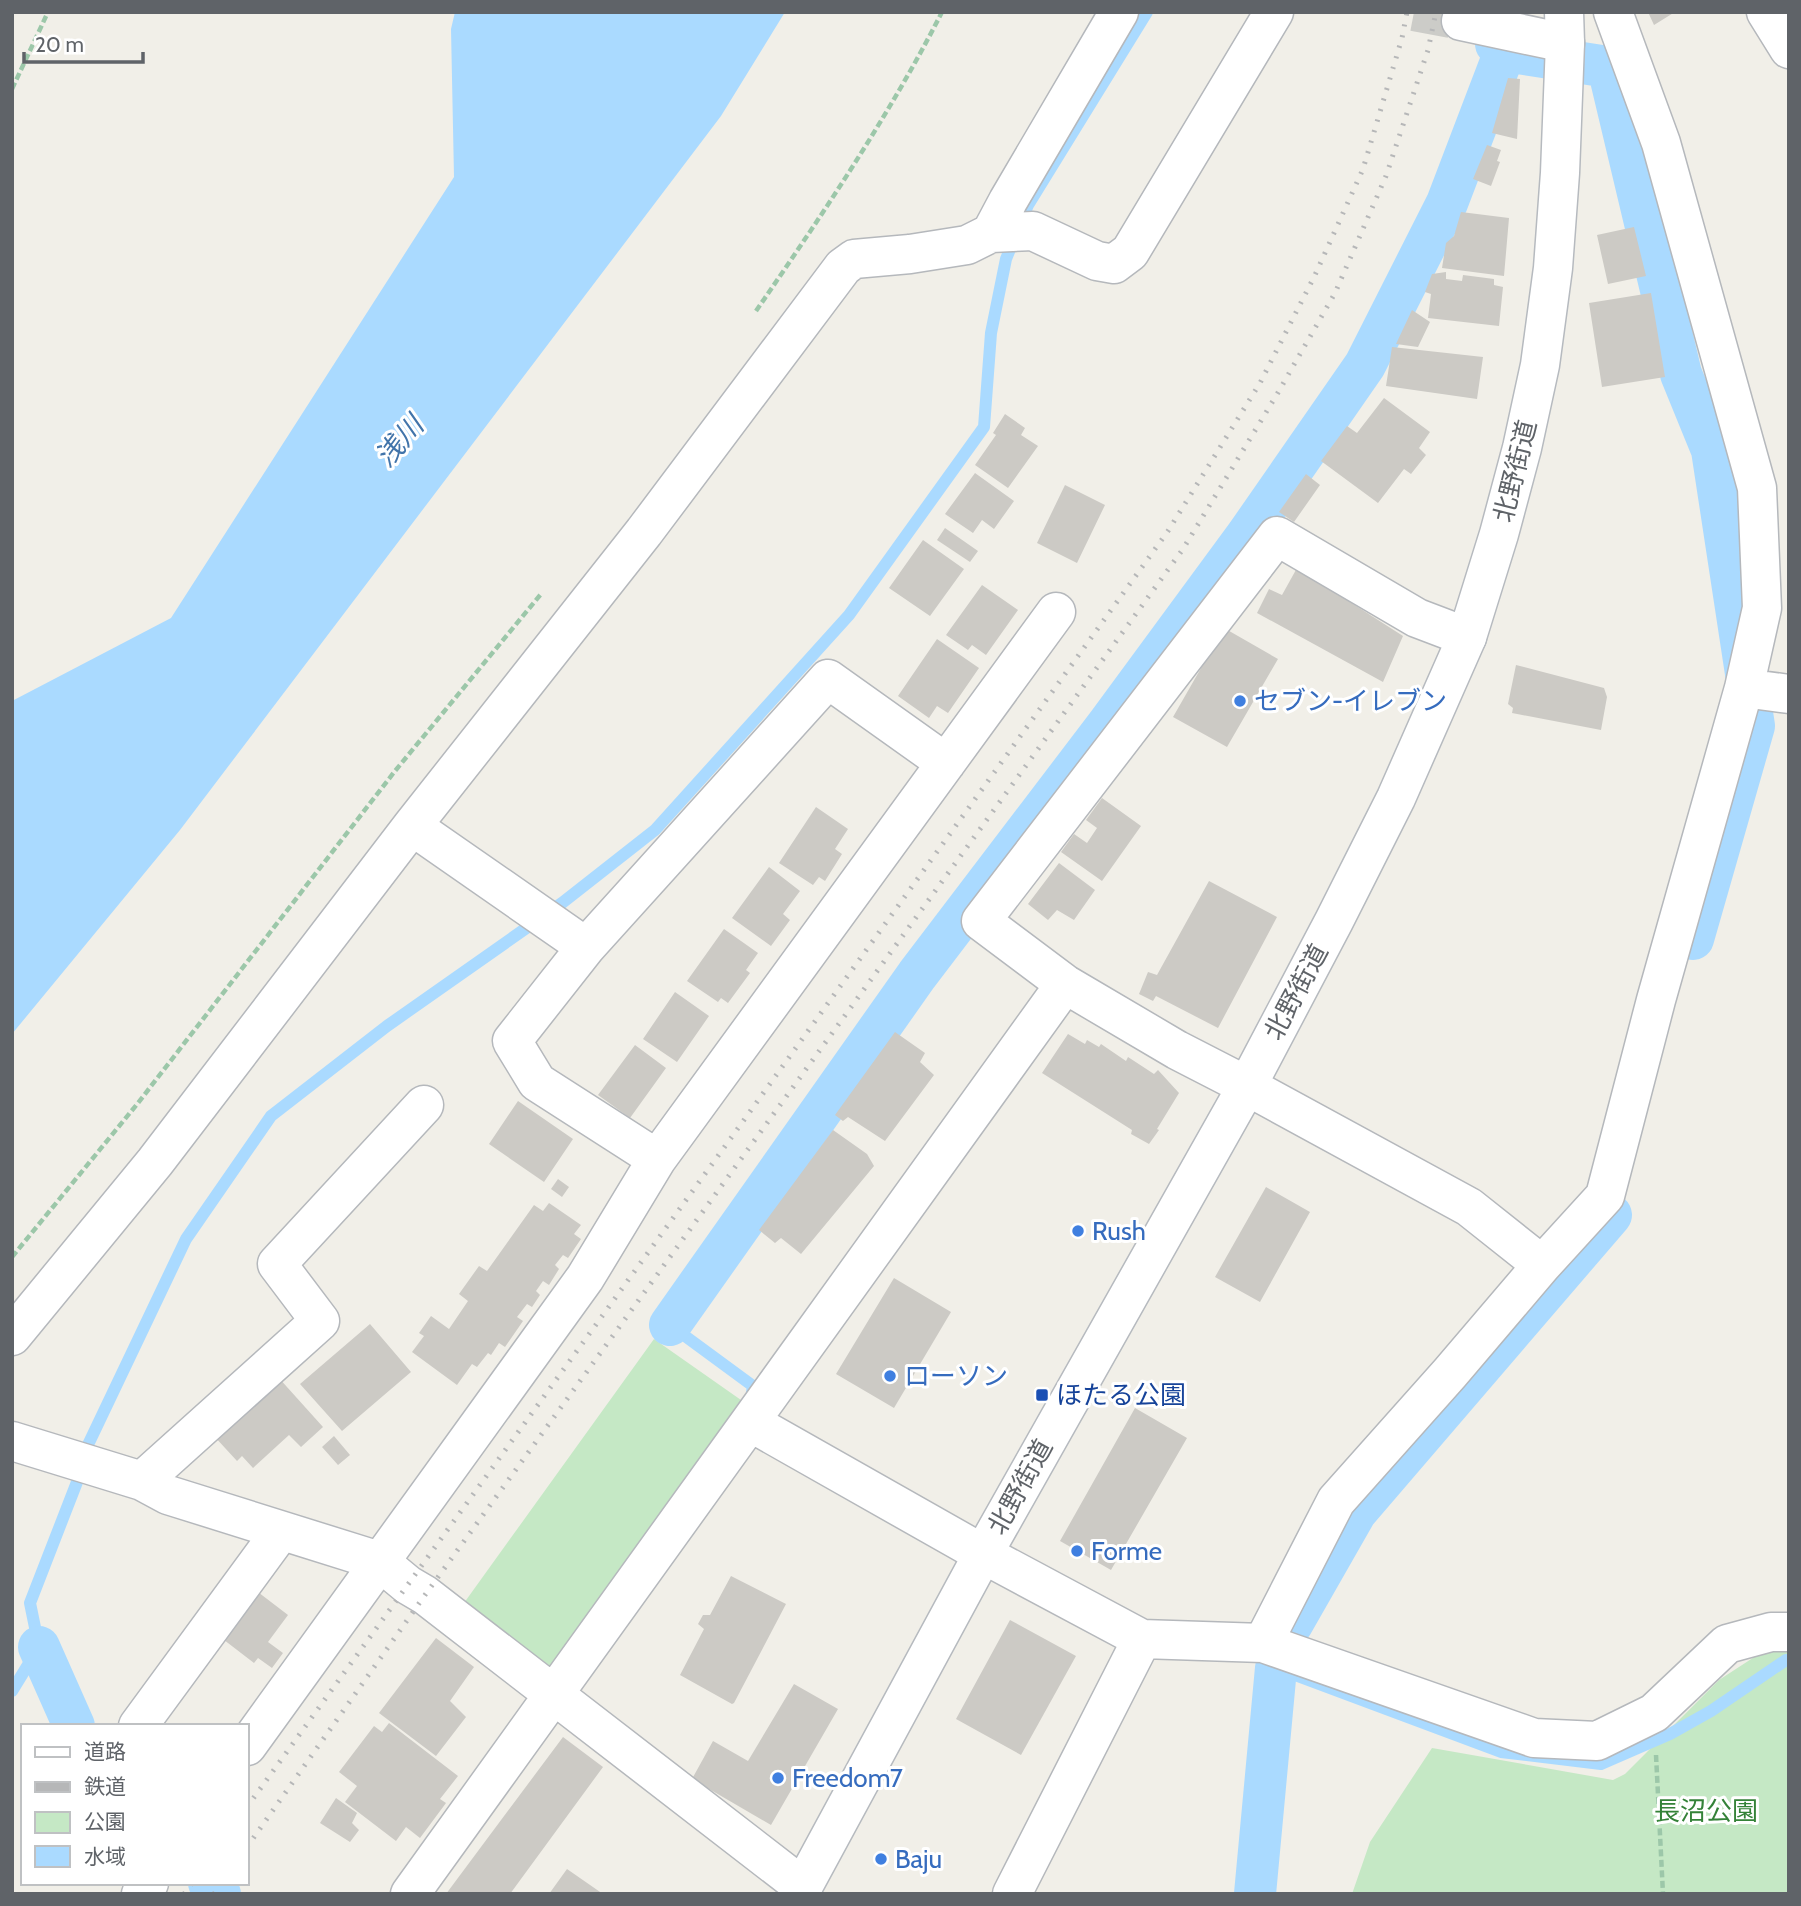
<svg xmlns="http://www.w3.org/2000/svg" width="1801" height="1906" font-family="Cabin,'Noto Sans JP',sans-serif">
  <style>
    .green { fill: #c5e8c5 }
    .water { fill: #aadaff }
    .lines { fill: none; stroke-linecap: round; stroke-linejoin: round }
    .stream { stroke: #aadaff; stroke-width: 12 }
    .canal { stroke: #aadaff; stroke-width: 42 }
    .building { fill: #cccac5 }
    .minor-tunnel { stroke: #ccccc8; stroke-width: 38; stroke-dasharray: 38 19; stroke-linecap: butt }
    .minor-casing { stroke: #b5b8bc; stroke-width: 41 }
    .secondary-casing { stroke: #b6babf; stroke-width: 41 }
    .path { stroke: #9cc7a9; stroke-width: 4.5; stroke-dasharray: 7 3.5; stroke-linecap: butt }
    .minor { stroke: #fff; stroke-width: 38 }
    .secondary { stroke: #fff; stroke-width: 38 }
    .rail { stroke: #b6b7b8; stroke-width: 5; stroke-dasharray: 2 9; stroke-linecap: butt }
    .shop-dot { fill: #3f7fe0; stroke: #fff; stroke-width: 2.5 }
    .transit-dot { fill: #1a4fb4; stroke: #fff; stroke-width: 2.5 }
    .labels { text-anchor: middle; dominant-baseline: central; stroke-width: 6; stroke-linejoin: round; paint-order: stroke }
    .street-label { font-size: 26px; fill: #5f6368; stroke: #fff }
    .shop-label { font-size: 26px; fill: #366cbe; stroke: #fff; text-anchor: start }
    .transit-label { font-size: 26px; fill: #164399; stroke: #fff; text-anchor: start }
    .park-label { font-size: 26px; fill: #348238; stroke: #fff }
    .water-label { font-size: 28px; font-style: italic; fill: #4174aa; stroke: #fff }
  </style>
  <rect width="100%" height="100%" fill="#f1efe8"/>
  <path class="green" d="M654 1339 741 1400 550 1666 464 1603Z
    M1789 1650V1894H1352L1370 1842 1432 1748 1613 1780 1625 1774 1719 1680 1762 1652Z"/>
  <path class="water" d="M455 12H785L721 116 180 830 12 1034V701L171 618 454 177 451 29Z"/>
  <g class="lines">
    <path class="stream" d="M670 1325 753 1386 751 1399
      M1276 1668 1501 1752 1601 1764 1670 1734 1711 1711 1786 1660H1789
      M12 1691 39 1647 30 1603 77 1482 86 1449 186 1239 271 1116 387 1026 562 903 655 830 849 615 984 427 991 333 1006 259 1028 205 1147 12"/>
    <path class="canal" d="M1505 51 1608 67 1681 374 1712 450 1754 726 1693 939
      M670 1325 917 975 1108 724 1247 535 1365 365 1447 203 1505 51 1496 44
      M1292 1624 1356 1512 1611 1215
      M39 1647 74 1726
      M209 1883 220 1894
      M1255 1894 1276 1668"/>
  </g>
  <path class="building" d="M1648 12H1675L1654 25Z
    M1508 78 1520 79 1517 139 1492 133Z
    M1487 145 1501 150 1497 161 1500 162 1491 186 1473 179Z
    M1461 212 1509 218 1504 276 1442 268 1446 243 1454 236Z
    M1634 227 1646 276 1608 284 1597 235Z
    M1446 272V279L1462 281 1463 275 1494 279V285L1503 287 1499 326 1428 318 1431 294 1425 292 1432 274Z
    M1651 293 1665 377 1602 387 1589 303Z
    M1412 310 1430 322 1418 347 1396 344Z
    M1392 347 1483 357 1477 399 1386 386Z
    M1384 398 1430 432 1419 448 1426 455 1411 474 1404 469 1378 503 1321 461 1347 426 1357 433Z
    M1005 414 1025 428 1021 435 1038 446 1008 488 975 465 996 435 993 433Z
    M975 473 1014 501 994 529 982 520 973 533 945 514Z
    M1306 474 1320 485 1294 522 1279 512Z
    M1065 485 1105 505 1077 563 1037 543Z
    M945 528 978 551 970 562 937 540Z
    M923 540 964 569 930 616 889 588Z
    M1297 568 1403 636 1383 682 1257 613 1269 589 1282 595Z
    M982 585 1018 610 986 655 972 645 968 650 946 635Z
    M1224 628 1278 659 1227 747 1173 717Z
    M937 639 979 668 948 713 937 706 929 718 898 696Z
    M1516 665 1604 688 1607 697 1601 730 1512 713 1513 708 1508 704Z
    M1102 798 1141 826 1102 881 1061 852 1074 834 1087 843 1097 828 1086 820Z
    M816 807 848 829 835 849 842 854 825 881 819 877 813 885 779 863Z
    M1059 863 1095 890 1074 920 1057 910 1048 920 1028 904Z
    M769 867 800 891 783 914 790 920 771 946 732 918Z
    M1209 881 1277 917 1218 1028 1156 996 1153 1001 1139 994 1148 972 1157 975Z
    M724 929 758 953 746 970 750 973 728 1003 721 998 718 1002 687 981Z
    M675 992 709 1016 677 1062 643 1039Z
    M895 1032 925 1053 920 1062 934 1075 885 1141 848 1117 843 1121 835 1115Z
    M1068 1034 1085 1044 1087 1040 1099 1047 1101 1044 1126 1061 1128 1057 1154 1074 1158 1070 1179 1093 1157 1129 1159 1130 1149 1144 1131 1134 1132 1130 1042 1073Z
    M635 1045 666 1068 630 1118 598 1095Z
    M518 1101 573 1139 544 1182 489 1144Z
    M833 1130 867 1154 874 1166 801 1254 781 1238 775 1243 759 1230Z
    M558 1179 569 1187 562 1197 551 1189Z
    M1266 1187 1310 1212 1260 1302 1215 1277Z
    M549 1203 581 1225 574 1234 581 1239 568 1258 563 1255 555 1265 559 1269 549 1285 543 1281 536 1291 540 1295 532 1307 527 1304 517 1317 523 1321 505 1347 499 1343 491 1355 488 1353 477 1367 472 1364 457 1385 412 1352 424 1336 419 1333 431 1316 449 1329 468 1301 459 1294 479 1266 487 1271 534 1205 543 1211Z
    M894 1278 951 1312 894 1408 836 1374Z
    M370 1324 411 1372 342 1431 300 1384Z
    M278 1377 323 1427 301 1447 289 1435 253 1468 242 1456 237 1461 214 1436Z
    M1135 1408 1187 1438 1111 1570 1060 1541Z
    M334 1436 350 1455 338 1465 322 1447Z
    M731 1576 786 1604 734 1703 732 1704 680 1675 704 1629 698 1624 703 1615H710Z
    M250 1586 288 1615 268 1642 283 1653 272 1668 258 1658 254 1663 215 1633Z
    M1010 1620 1076 1656 1021 1755 956 1719Z
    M436 1638 474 1667 450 1701 466 1717 436 1756 379 1713Z
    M794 1684 838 1709 771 1825 692 1779 713 1741 748 1761Z
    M389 1723 458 1776 440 1799 446 1803 420 1838 406 1827 396 1841 345 1802 357 1786 339 1772 374 1726 382 1732Z
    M563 1737 603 1767 510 1894H446Z
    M336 1798 357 1813 352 1823 359 1830 350 1842 320 1823Z
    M567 1869 603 1894H549Z"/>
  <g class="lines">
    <path class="minor-tunnel" d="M1414 12 1461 21"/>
    <defs>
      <path id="minor" d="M1766 12 1789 49
        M1461 21 1565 43
        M991 233 1008 201 1119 12
        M1467 637 1417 618 1277 536 981 921 1065 984 1177 1050 1247 1086 1469 1207 1542 1265
        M1744 688 1789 694
        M412 826 586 947 512 1041 537 1082 657 1159
        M586 947 828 679 946 763
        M12 1336 155 1162 412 826 644 532 843 267 854 259 910 254 967 245 991 233 1033 231 1097 261 1114 264 1130 252 1274 12
        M750 1422 983 1554 1142 1639 1263 1643 1534 1738 1597 1741 1654 1713 1727 1644 1771 1632H1789
        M12 1441 142 1481 168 1495 379 1561 408 1585 425 1595 803 1887
        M142 1481 320 1321 277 1264 424 1105
        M1263 1643 1336 1501 1450 1373 1542 1265 1605 1196 1656 1000 1744 688 1762 608 1757 488 1661 143 1613 12
        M138 1726 281 1531
        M247 1746 585 1278 657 1159 1056 612
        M141 1894 149 1883
        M410 1894 1065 984
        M1012 1894 1142 1639"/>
      <path id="secondary" d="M799 1894 983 1554 1247 1086 1334 921 1396 798 1467 637 1499 534 1522 448 1540 365 1553 268 1560 173 1565 43 1564 12"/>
    </defs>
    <use href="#minor" class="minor-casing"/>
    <use href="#secondary" class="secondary-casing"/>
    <path class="path" d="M12 89 48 12
      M756 311C822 215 889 116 942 12
      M12 1257 138 1103 395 771 541 594
      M1656 1755 1663 1894"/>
    <use href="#minor" class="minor"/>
    <use href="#secondary" class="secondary"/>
    <path class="rail" d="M247 1807 736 1131 1168 531 1260 383 1315 275 1363 169 1402 38 1407 12
      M247 1847 425 1595 1183 549 1276 396 1335 293 1386 176 1428 50 1436 12
      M184 1894 192 1883
      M214 1894 221 1883"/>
  </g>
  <g class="shop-dot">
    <circle cx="1240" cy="701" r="7"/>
    <circle cx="1078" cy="1231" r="7"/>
    <circle cx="890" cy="1376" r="7"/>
    <circle cx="1077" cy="1551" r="7"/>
    <circle cx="778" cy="1778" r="7"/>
    <circle cx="881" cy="1859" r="7"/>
  </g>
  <rect class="transit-dot" x="1035" y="1388" width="14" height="14" rx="3.5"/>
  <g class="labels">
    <g class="street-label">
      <text transform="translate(1515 471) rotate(-76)">北野街道</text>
      <text transform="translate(1296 992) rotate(-62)">北野街道</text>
      <text transform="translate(1020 1487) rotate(-61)">北野街道</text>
    </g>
    <g class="shop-label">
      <text x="1254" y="701">セブン-イレブン</text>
      <text x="1092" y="1231">Rush</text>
      <text x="904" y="1376">ローソン</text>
      <text x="1091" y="1551">Forme</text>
      <text x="792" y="1778">Freedom7</text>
      <text x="895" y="1859">Baju</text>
    </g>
    <g class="transit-label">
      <text x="1056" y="1395">ほたる公園</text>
    </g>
    <g class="park-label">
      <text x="1706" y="1811">長沼公園</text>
    </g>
    <g class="water-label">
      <text transform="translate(399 441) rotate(-49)">浅川</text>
    </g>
  </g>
  <rect width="1801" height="1906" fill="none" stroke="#5f6368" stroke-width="28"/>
  <rect x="21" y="1724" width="228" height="161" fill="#ffffff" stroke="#bfc1c3" stroke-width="2"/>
  <rect x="35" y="1747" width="35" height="10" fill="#ffffff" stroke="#bfc1c3" stroke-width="2"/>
  <text x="84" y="1759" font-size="21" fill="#5f6368">道路</text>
  <rect x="35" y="1782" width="35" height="10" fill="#b6b7b8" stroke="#bfc1c3" stroke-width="2"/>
  <text x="84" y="1794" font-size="21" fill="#5f6368">鉄道</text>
  <rect x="35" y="1812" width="35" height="21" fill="#c5e8c5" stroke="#bfc1c3" stroke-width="2"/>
  <text x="84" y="1829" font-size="21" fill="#5f6368">公園</text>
  <rect x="35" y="1846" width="35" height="21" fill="#aadaff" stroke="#bfc1c3" stroke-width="2"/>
  <text x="84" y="1864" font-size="21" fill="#5f6368">水域</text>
  <path d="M24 52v10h119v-10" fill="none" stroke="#5f6368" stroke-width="3.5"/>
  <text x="35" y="52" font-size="21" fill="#5f6368" stroke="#ffffff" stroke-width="5" paint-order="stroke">20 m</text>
</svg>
